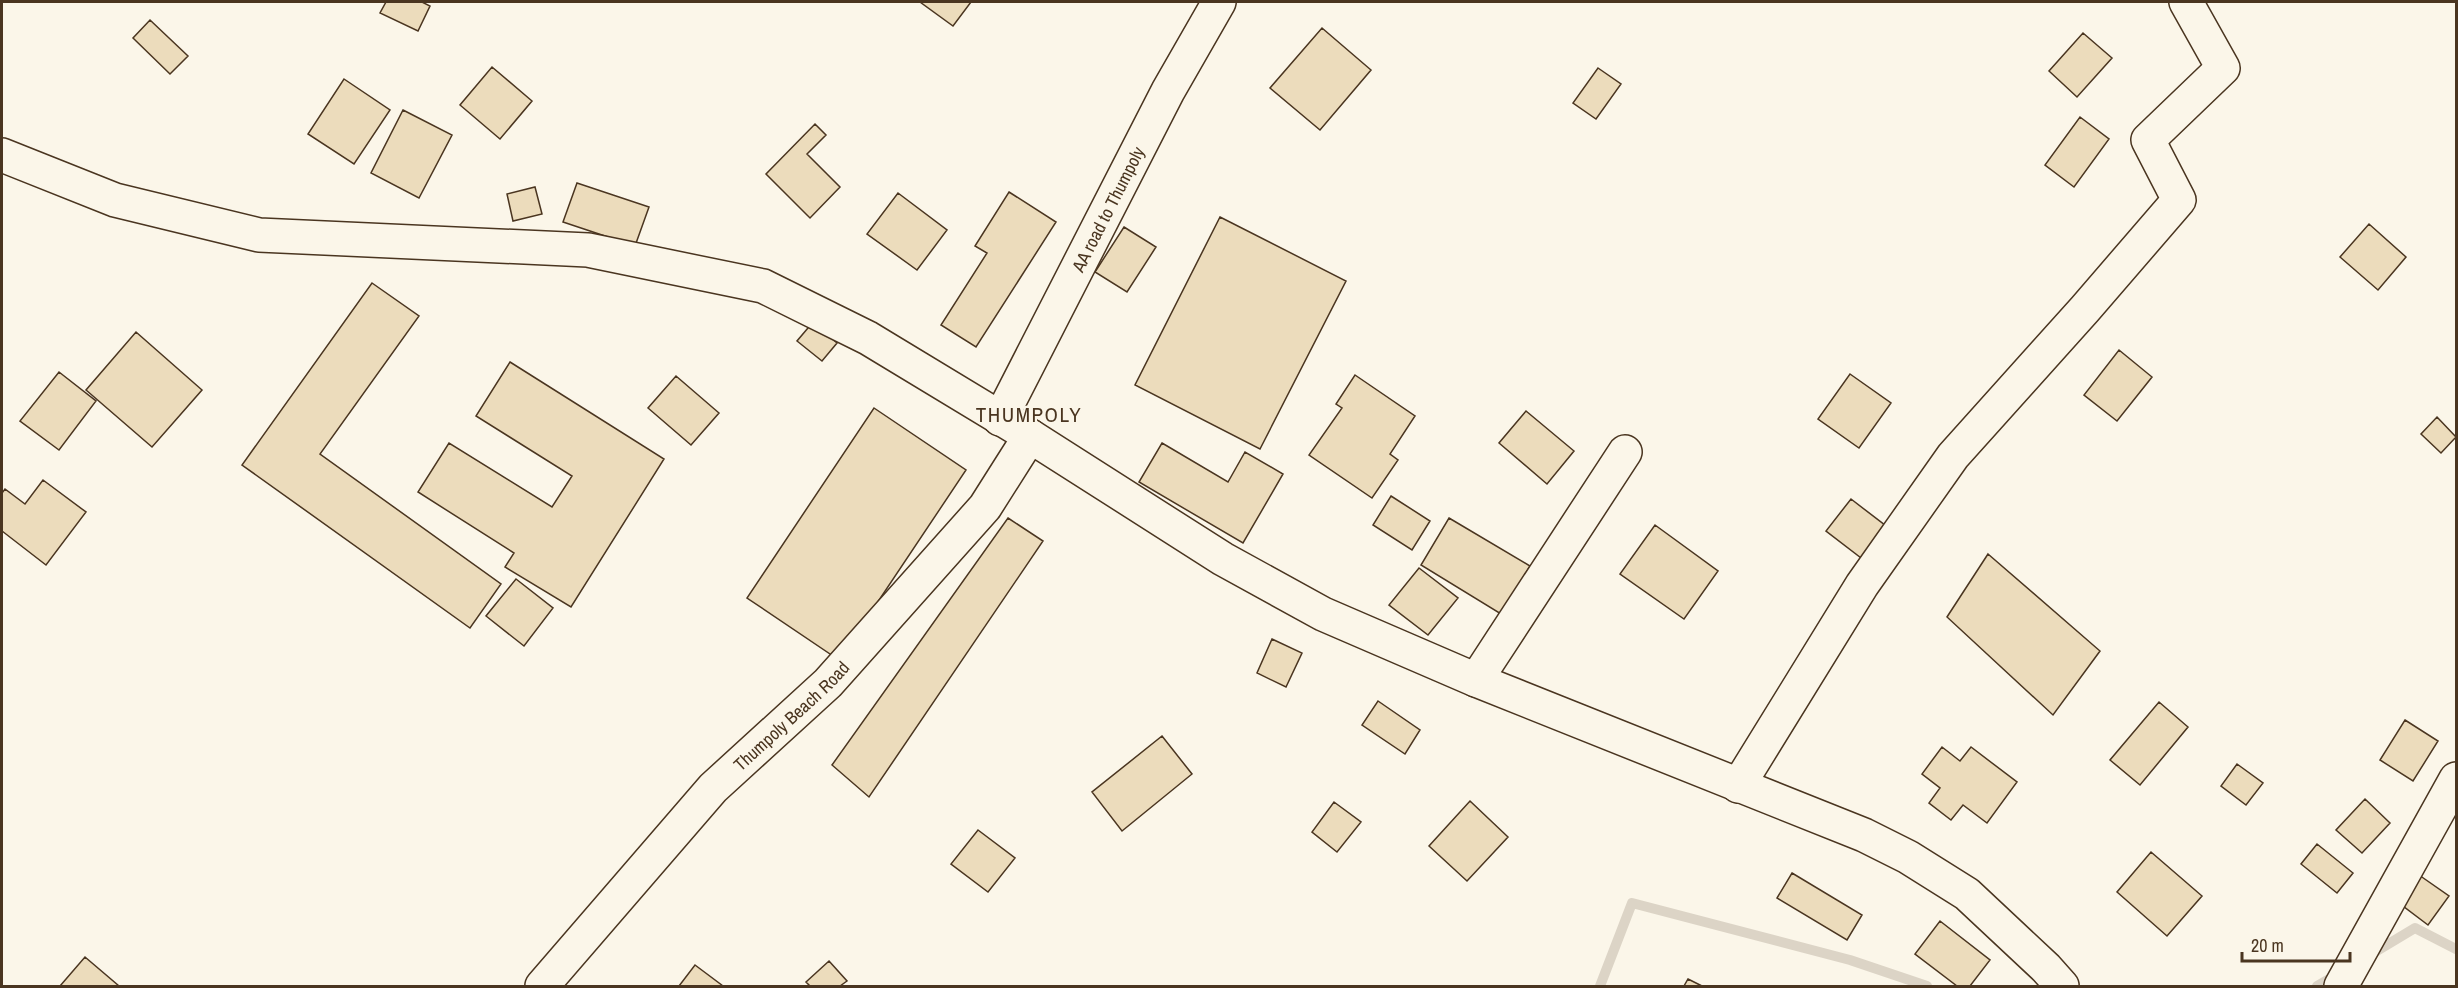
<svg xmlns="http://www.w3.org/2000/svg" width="2458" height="988" font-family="'Archivo Narrow',sans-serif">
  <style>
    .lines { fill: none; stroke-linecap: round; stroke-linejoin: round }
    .stream { stroke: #dcd4c6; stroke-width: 10 }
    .building { fill: #ecdcbc; stroke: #4a3520; stroke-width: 1.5 }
    .street-casing { stroke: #4a3520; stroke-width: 36 }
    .secondary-casing { stroke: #4a3520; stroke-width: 36 }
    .primary-casing { stroke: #4a3520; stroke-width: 36 }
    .street { stroke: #fbf6e9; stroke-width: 33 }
    .secondary { stroke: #fbf6e9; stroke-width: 33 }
    .primary { stroke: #fbf6e9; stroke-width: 33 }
    .labels { text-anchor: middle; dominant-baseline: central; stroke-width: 4.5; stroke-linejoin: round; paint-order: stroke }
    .street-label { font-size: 18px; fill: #4a3520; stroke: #fbf6e9 }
    .quarter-label { font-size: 21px; letter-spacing: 1.5px; fill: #4a3520; stroke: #fbf6e9 }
  </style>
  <rect width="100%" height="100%" fill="#fbf6e9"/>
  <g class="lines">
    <path class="stream" d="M2370 955 2415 928 2456 949
      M1600 986 1632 903 1850 960 1927 986
      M2317 986 2336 975"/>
  </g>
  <path class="building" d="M386 2H422L430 6 418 31 380 13Z
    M920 2H971L953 26Z
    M150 20 188 56 170 74 133 38Z
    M1322 28 1371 70 1320 130 1270 88Z
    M2083 33 2112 58 2077 97 2049 71Z
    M492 67 532 101 500 139 460 105Z
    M1598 68 1621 84 1596 119 1573 103Z
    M344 79 390 110 354 164 308 134Z
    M403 110 452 135 419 198 371 173Z
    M2080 117 2109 139 2074 187 2045 165Z
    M815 124 826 135 807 154 840 187 810 218 766 174Z
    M577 183 649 207 635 246 563 222Z
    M535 187 542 214 513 221 507 194Z
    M1009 192 1056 222 976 347 941 325 987 253 975 246Z
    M898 193 947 230 917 270 867 234Z
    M1220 217 1346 281 1260 449 1135 385Z
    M2369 224 2406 257 2378 290 2340 257Z
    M1124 227 1156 247 1127 292 1095 272Z
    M372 283 419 316 320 454 501 584 470 628 242 465Z
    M813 322 837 343 822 361 797 341Z
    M136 332 202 390 152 447 86 390Z
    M2119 350 2152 377 2117 421 2084 395Z
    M510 362 664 459 571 607 505 567 514 553 418 492 449 443 552 507 572 476 476 416Z
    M59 372 96 401 59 450 20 421Z
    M1850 374 1891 403 1859 448 1818 419Z
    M1355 375 1415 416 1390 454 1398 460 1372 498 1309 455 1342 408 1336 404Z
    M676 376 719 413 691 445 648 408Z
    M874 408 966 470 839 660 747 598Z
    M1526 411 1574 451 1547 484 1499 443Z
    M2437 417 2456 437 2441 453 2421 434Z
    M1162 443 1228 482 1245 452 1283 474 1243 543 1139 482Z
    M43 480 86 512 46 565 2 531V493L5 489 25 504Z
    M1391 496 1430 521 1412 550 1373 525Z
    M1851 499 1890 529 1865 561 1826 531Z
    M1008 518 1043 541 869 797 832 765Z
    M1449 518 1530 566 1501 614 1421 565Z
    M1655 525 1718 571 1684 619 1620 574Z
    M1988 554 2100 651 2053 715 1947 617Z
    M1419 568 1458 598 1428 635 1389 605Z
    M516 579 553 608 524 646 486 616Z
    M1272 639 1302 653 1286 687 1257 673Z
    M1378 701 1420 730 1405 754 1362 725Z
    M2159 702 2188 727 2140 785 2110 760Z
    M2405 720 2438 741 2413 781 2380 760Z
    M1162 736 1192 774 1122 831 1092 792Z
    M1942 747 1960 761 1971 747 2017 782 1987 823 1963 805 1951 820 1929 803 1940 788 1922 774Z
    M2237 764 2263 783 2246 805 2221 786Z
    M2365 799 2390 823 2362 853 2336 830Z
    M1470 801 1508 837 1467 881 1429 846Z
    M1334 802 1361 822 1337 852 1312 832Z
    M978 830 1015 858 988 892 951 864Z
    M2317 844 2353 873 2337 893 2301 864Z
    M2151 852 2202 896 2167 936 2117 892Z
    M1792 873 1862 915 1847 940 1777 898Z
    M2419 875 2449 896 2428 925 2399 903Z
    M1940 921 1990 960 1970 986H1957L1915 954Z
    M85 957 119 986H60Z
    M829 961 847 981 840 986H810L806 982Z
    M695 965 723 986H679Z
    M1688 979 1702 986H1684Z"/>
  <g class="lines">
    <defs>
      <path id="street" d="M1476 680 1625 452
        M1738 786 1862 585 1953 456 2085 309 2179 200 2148 140 2223 68 2186 2
        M2341 986 2456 779"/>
      <g id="secondary">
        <path id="s1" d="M1000 419 1168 91 1219 2"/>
        <path id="s2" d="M542 986 713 788 828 683 985 507 1030 436"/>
      </g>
      <path id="primary" d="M2 155 115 200 259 235 588 250 763 286 868 338 1030 436 1223 559 1323 614 1476 680 1864 835 1908 857 1967 894 2046 968 2062 986"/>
    </defs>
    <use href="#street" class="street-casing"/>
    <use href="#secondary" class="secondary-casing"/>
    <use href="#primary" class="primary-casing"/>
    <use href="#street" class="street"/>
    <use href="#secondary" class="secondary"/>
    <use href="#primary" class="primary"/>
  </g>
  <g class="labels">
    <g class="street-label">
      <text stroke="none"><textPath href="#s1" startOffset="236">AA road to Thumpoly</textPath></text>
      <text stroke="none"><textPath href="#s2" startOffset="368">Thumpoly Beach Road</textPath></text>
    </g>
    <g class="quarter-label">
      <text x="1029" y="414">THUMPOLY</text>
    </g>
  </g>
  <rect width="2458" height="988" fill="none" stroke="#4a3520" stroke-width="6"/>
  <path d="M2242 952v9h108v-9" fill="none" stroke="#4a3520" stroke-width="3"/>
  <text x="2251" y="952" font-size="18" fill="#4a3520" stroke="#fbf6e9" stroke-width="4.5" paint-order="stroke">20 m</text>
</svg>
